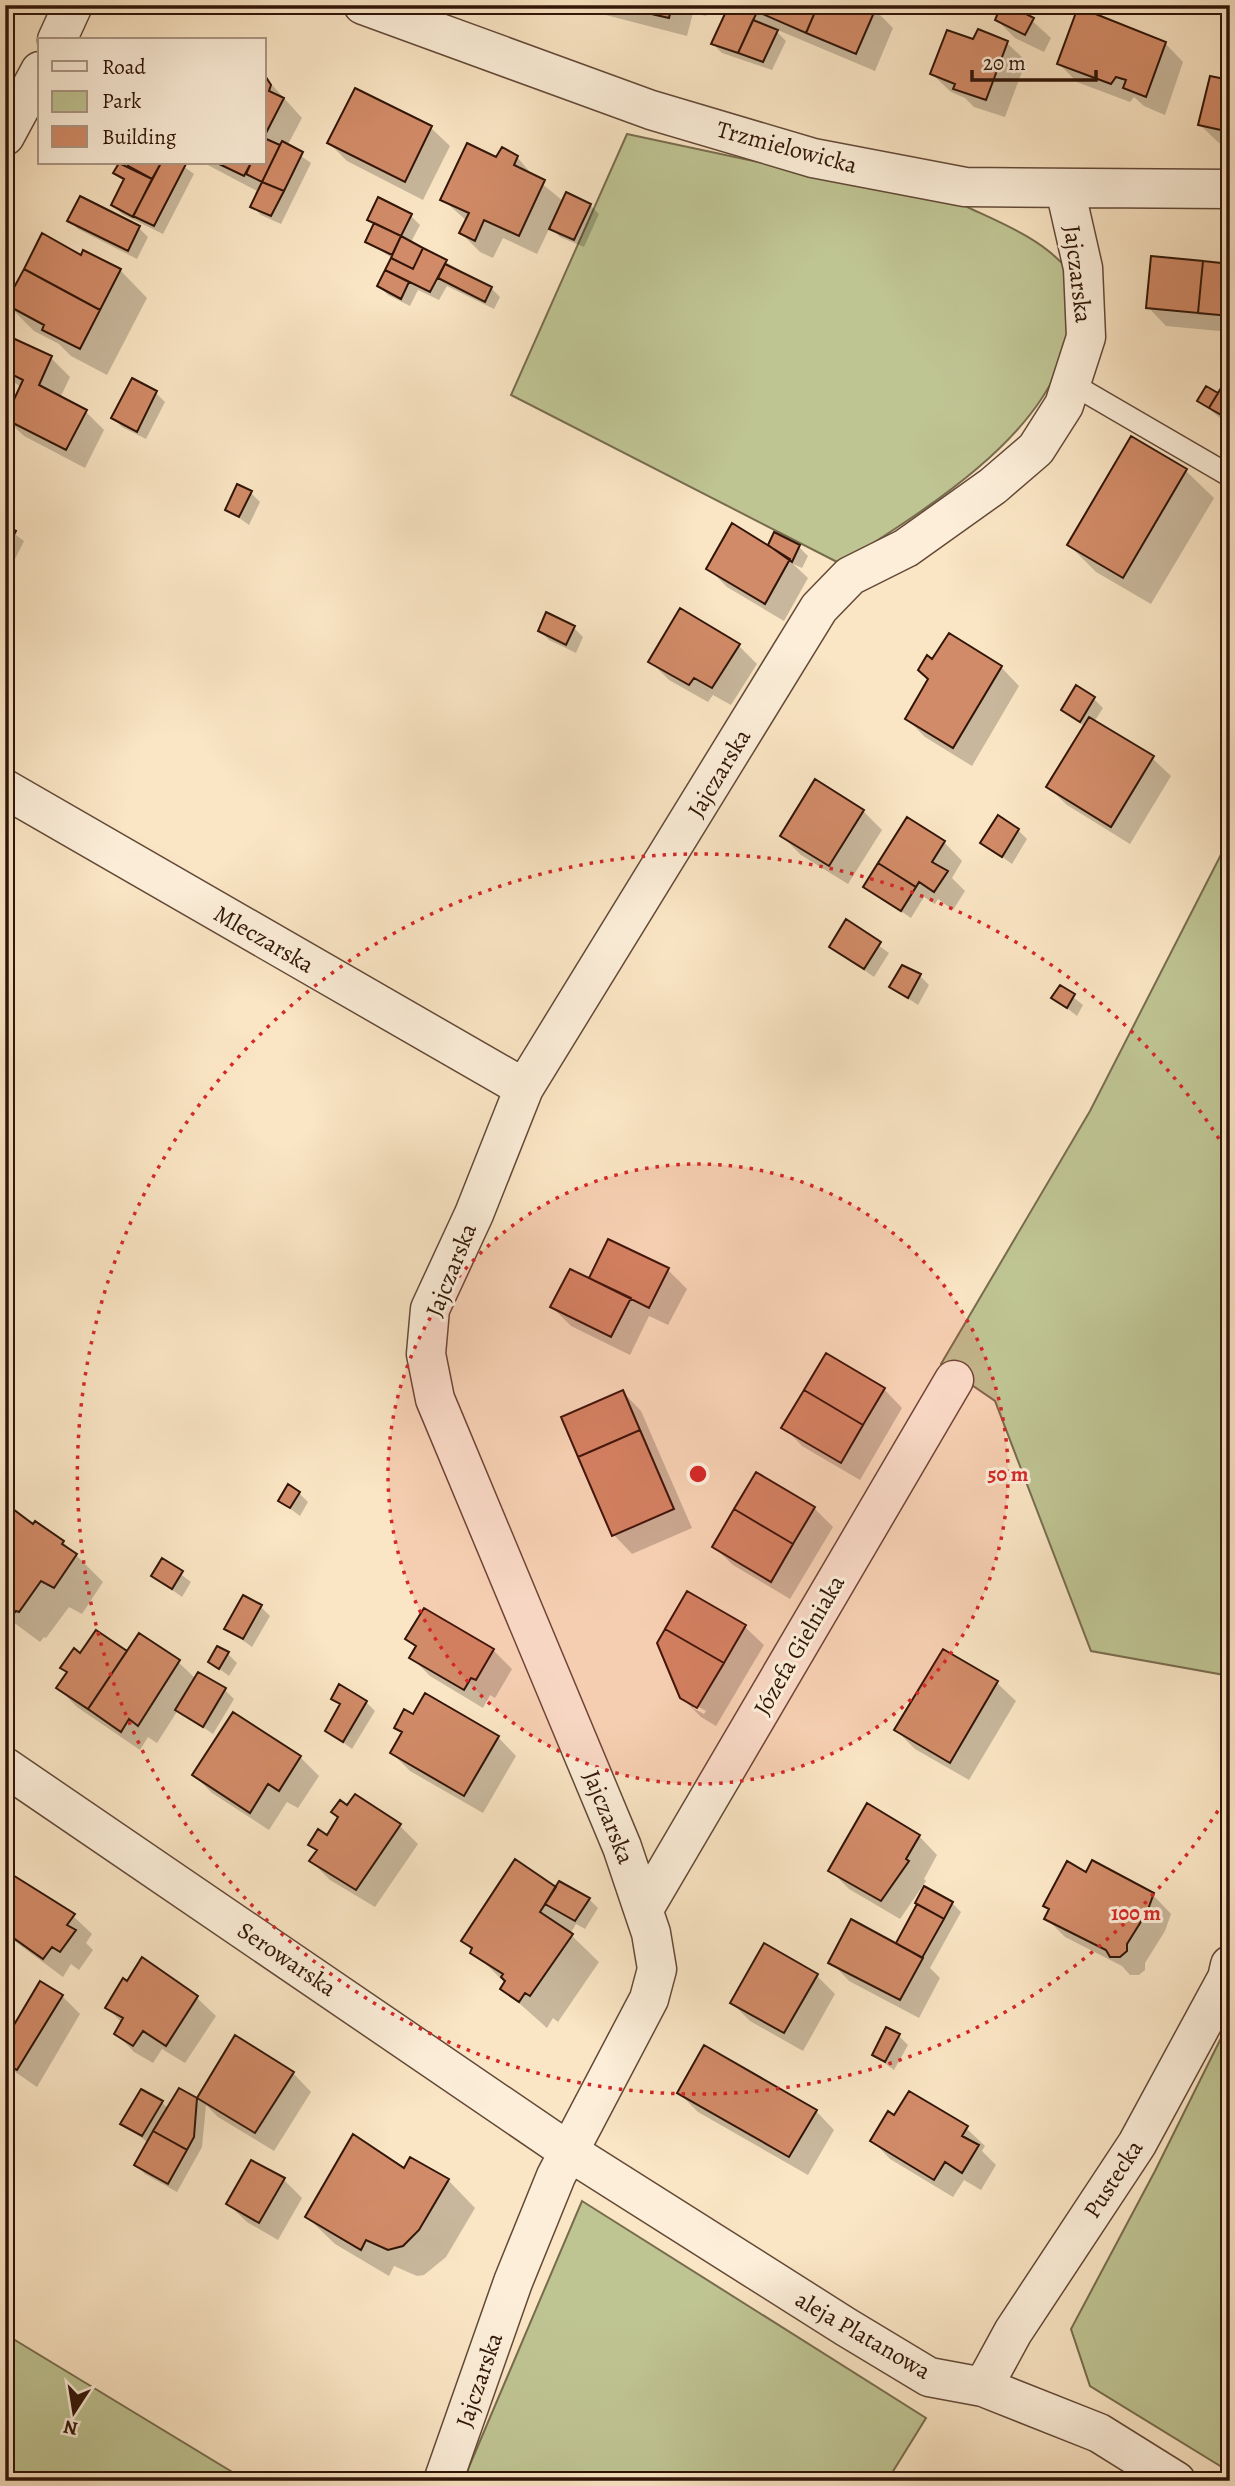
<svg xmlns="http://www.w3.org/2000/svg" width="1235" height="2486" font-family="Alegreya,serif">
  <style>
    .green { fill: #bfc493; stroke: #786c4e; stroke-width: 2 }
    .shadow { fill: #0003; fill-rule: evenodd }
    .building { fill: #d28b68; stroke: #311508; stroke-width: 2 }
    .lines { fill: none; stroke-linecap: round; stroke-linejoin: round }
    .lane-casing { stroke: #634937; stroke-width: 24 }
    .street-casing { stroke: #634937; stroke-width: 41 }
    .lane { stroke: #fceed9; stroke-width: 21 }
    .street { stroke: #fceed9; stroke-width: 38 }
    .ring { fill: none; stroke: #d62828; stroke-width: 3.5; stroke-dasharray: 3.5 7 }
    .labels { text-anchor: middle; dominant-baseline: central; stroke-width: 6; stroke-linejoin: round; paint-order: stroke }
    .street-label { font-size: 24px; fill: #311508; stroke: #fceed9 }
    .centre { fill: #d62828; stroke: #fceed9; stroke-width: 3.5 }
    .ring-label { font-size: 21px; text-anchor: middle; font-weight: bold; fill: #d62828; stroke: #fceed9; stroke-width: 6; stroke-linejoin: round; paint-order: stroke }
  </style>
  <rect width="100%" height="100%" fill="#fae5c4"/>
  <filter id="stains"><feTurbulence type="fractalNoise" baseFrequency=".00286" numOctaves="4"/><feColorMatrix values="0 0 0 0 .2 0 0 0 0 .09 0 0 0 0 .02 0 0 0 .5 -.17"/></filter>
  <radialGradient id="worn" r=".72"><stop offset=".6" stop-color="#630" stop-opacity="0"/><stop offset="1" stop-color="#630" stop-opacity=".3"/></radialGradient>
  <path class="green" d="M627 134 965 206C1001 223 1043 239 1068 270 1068 300 1072 333 1061 361 1029 448 916 515 841 564L511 395Z
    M1230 837V1676L1091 1651 995 1401 941 1364 1090 1111Z
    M1230 2020V2472L1090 2386 1071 2329 1155 2171Z
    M582 2201 926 2418 887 2481H463Z
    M5 2334 247 2481H5Z"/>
  <path class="shadow" d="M591 5H709L706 16 693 13 687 36 598 13Z
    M731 5H865L875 10 893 28 875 71 773 28 786 41 772 70 722 53 713 44Z
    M984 5H1036L1029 18 1051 38 1044 52 1015 38 997 20 999 15Z
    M974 42 1007 43 1026 61 1005 117 974 107 965 98 951 92 932 74Z
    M1165 43 1183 62 1165 115 1144 106 1134 97 1130 102 1077 82 1059 64Z
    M264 76 302 118 287 146 311 163 281 224 261 215 252 206 259 192 204 163H264Z
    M1230 82V146L1219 143 1200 125Z
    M355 90 431 128 450 146 423 200 347 161 329 143Z
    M517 157 535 178 563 201 590 205 599 214 584 247 560 237 550 227 537 254 503 238 493 258 480 252 461 233 467 221 442 199 497 159Z
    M132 163H179L194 174 163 234 122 214 113 205 125 182 115 173 129 168Z
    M411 216 420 225 411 242 491 288 500 297 494 309 447 286 439 300 418 290 410 306 388 295 379 286 392 258 367 241 375 225 369 219Z
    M69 220 139 228 148 237 137 259 78 229Z
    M82 257 120 270 147 298 107 375 71 356 59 344 34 331 7 304Z
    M1230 266V332L1166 326 1148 307Z
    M6 337 51 358 70 377 60 398 86 412 104 430 85 468 24 436 5 418 21 387 5 376Z
    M1230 376V426L1199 401 1207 388 1219 395Z
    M132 381 156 393 165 402 146 439 122 427 113 418Z
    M1132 439 1186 471 1214 498 1151 604 1096 572 1069 545Z
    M251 493 260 502 249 525 227 509Z
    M5 527 24 541 14 561 5 557Z
    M775 534 799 547 808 556 802 568 793 564 808 578 784 621 727 587 708 568 775 551Z
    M547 615 574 628 583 637 576 653 549 640 540 631Z
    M738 645 757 664 731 705 713 695 708 702 669 680 650 661Z
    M933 662 1001 667 1019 686 972 766 925 737 907 719 930 679Z
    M1094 699 1103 708 1094 722 1152 758 1171 776 1130 844 1067 805 1048 787 1085 727 1064 710Z
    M815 781 863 811 882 830 848 884 801 855 782 836Z
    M1018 830 1027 839 1012 864 983 843Z
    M944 842 962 861 952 878 965 891 953 910 938 899 935 904 924 897 911 918 865 887Z
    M846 922 889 953 874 977 831 947Z
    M920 976 929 985 918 1005 891 987Z
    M1060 987 1083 1005 1077 1016 1054 998Z
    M609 1241 668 1270 687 1289 668 1325 649 1316 630 1355 571 1326 552 1307 590 1281Z
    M884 1389 902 1408 860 1480 802 1446 784 1427Z
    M623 1392 641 1411 692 1528 632 1554 614 1535 563 1418Z
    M299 1493 308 1502 300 1516 280 1501Z
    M5 1505 34 1527 63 1542 103 1582 82 1614 69 1607 46 1638 44 1637 40 1642 5 1616Z
    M814 1508 833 1527 790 1599 733 1565 714 1547Z
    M162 1560 191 1582 182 1597 153 1576Z
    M687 1593 745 1627 764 1645 716 1726 701 1717 681 1697ZM693 1704 706 1711 704 1714 693 1708Z
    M261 1607 270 1616 252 1647 226 1628Z
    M424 1610 493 1650 512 1669 495 1698 490 1695 483 1708 430 1676 411 1657 416 1648 407 1639Z
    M943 1651 997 1683 1016 1701 969 1780 915 1749 896 1730Z
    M128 1653 178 1662 196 1679 225 1690 234 1699 213 1734 178 1710 157 1743 148 1737 140 1750 77 1707 58 1688 68 1674 62 1668Z
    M228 1654 237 1663 229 1676 210 1662Z
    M333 1698 366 1702 375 1711 352 1749 327 1731 341 1706Z
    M396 1727 498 1737 516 1756 483 1813 410 1771 392 1753 403 1734Z
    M300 1757 319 1776 298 1808 287 1802 269 1830 212 1793 194 1775Z
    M348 1807 400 1826 418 1844 375 1907 330 1880 311 1861 318 1852 311 1845 327 1837Z
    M919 1836 937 1855 924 1879 926 1881 900 1919 849 1889 830 1870Z
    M1087 1874 1153 1895 1171 1914 1165 1931 1145 1963V1970L1139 1975H1130L1122 1966 1065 1937 1047 1919 1050 1911 1045 1905Z
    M5 1880 73 1916 92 1934 86 1943 93 1950 79 1970 71 1964 63 1977 5 1934Z
    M925 1888 952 1903 961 1912 930 1968 940 1978 919 2018 849 1981 831 1962 904 1949 898 1943Z
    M556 1889 589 1899 598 1908 585 1929 576 1924 570 1934 599 1962 558 2022 553 2018 547 2028 502 1988 505 1983 463 1941Z
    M143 1960 197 1998 216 2016 185 2063 162 2049 153 2063 134 2052 116 2033 122 2023 107 2007Z
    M816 1975 835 1994 803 2051 750 2021 732 2003Z
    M62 1996 80 2014 37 2087 5 2065V2043Z
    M899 2036 908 2045 894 2070 874 2055Z
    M236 2037 293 2073 311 2092 274 2151 218 2117 206 2105 202 2147 177 2192 145 2174 136 2165 149 2143 122 2124 162 2102 168 2109 179 2091 198 2101Z
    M679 2093 816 2111 834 2130 808 2175 698 2112Z
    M894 2117 966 2128 985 2146 982 2151 996 2165 981 2190 964 2180 953 2197 890 2159 872 2140Z
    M405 2170 448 2180 475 2208 446 2257 424 2275 417 2276 394 2266 389 2276 335 2244 307 2217Z
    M284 2180 302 2198 278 2240 247 2222 228 2204Z"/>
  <path class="building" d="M672 5 669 18 625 8V5Z
    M729 5H742L757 12 738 53 711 44Z
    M742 5H818L806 33Z
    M818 5H869L876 8 856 54 806 33Z
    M996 5H1008L1034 18 1025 35 995 20 1000 8Z
    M1078 7 1166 42 1146 97 1123 88 1126 80 1116 77 1111 84 1057 64Z
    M753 20 778 30 763 62 738 53Z
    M978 29 1008 41 986 100 953 89 955 84 930 74 947 30 973 39Z
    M264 74 271 85 269 91 284 98 264 137Z
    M1210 76 1230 80V132L1198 125Z
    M355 88 432 126 405 182 327 143Z
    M264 138 280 145 262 182 246 174 251 163H264Z
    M282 141 303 152 284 191 262 182Z
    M467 143 496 157 502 147 518 156 514 165 545 180 519 236 484 220 475 241 459 233 469 213 440 200Z
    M119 163 152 179 133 217 111 205 124 179 113 173Z
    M130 163H161L152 179 128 166Z
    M161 163 186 164 154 226 133 216Z
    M217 163H251L244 176Z
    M262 182 284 191 271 216 250 207Z
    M566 192 591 204 574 240 549 229Z
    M80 196 140 226 128 251 67 221Z
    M378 197 412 214 401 236 367 220Z
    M374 223 401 236 392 255 365 242Z
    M42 233 81 255 83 250 121 269 100 310 24 269Z
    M401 236 423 248 413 269 391 258Z
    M423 248 447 260 430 292 385 270 391 258 413 269Z
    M1151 256 1203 261 1198 313 1146 308Z
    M1203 261 1230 264V316L1198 313Z
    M445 264 492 287 485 302 438 278Z
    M24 269 100 310 80 349 42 330 44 325 5 304Z
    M385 270 409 282 401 299 377 286Z
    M6 335 52 356 39 385 87 410 66 450 5 419 23 380 5 371Z
    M1230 373V420L1209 408Z
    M132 378 157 391 137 432 111 418Z
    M1206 386 1218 393 1209 408 1197 401Z
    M1131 436 1187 469 1123 578 1067 545Z
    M237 484 252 491 239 517 225 510Z
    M732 523 790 559 765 604 706 569Z
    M5 525 16 531 5 552Z
    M774 532 800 545 792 562 768 545Z
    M680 608 740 644 712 688 694 678 689 685 648 662Z
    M546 612 575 626 566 645 538 631Z
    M949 633 1002 666 953 748 905 719 928 679 918 670 927 655 932 659Z
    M1076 685 1095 697 1080 722 1061 710Z
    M1089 717 1154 756 1111 827 1046 787Z
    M815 779 864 810 829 866 780 836Z
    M998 815 1019 829 1002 857 980 843Z
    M907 817 945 841 932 862 948 871 934 892 919 882 916 887 878 863Z
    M878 863 916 887 901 911 863 887Z
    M846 919 881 942 864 969 829 947Z
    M902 965 921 974 908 998 889 987Z
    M1060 985 1075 994 1067 1008 1051 998Z
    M608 1239 669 1268 649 1308 589 1278Z
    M570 1269 631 1298 611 1337 550 1307Z
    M826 1353 885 1388 863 1425 804 1390Z
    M623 1390 640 1430 578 1457 561 1417Z
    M804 1390 863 1425 841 1463 781 1428Z
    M640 1430 674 1509 612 1536 578 1457Z
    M756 1472 815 1507 793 1544 734 1509Z
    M288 1484 300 1492 290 1508 278 1501Z
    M5 1503 33 1524 35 1521 64 1541 62 1544 77 1554 54 1588 41 1581 19 1612 16 1611 12 1616 5 1612Z
    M734 1509 793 1544 771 1582 712 1547Z
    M162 1558 183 1571 172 1589 151 1576Z
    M687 1591 746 1625 724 1663 665 1629Z
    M243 1595 262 1605 243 1639 224 1629Z
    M424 1608 494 1649 476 1680 471 1678 464 1690 409 1658 416 1646 405 1639Z
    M665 1629 724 1663 697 1708 680 1698 657 1643Z
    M96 1630 127 1651 88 1709 56 1688 67 1672 60 1668 74 1648 80 1653Z
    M139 1633 180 1660 138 1726 129 1719 121 1732 88 1709Z
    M217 1646 229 1652 219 1669 208 1662Z
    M943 1649 998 1681 950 1763 894 1730Z
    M198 1672 226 1688 203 1727 175 1710Z
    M339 1684 367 1701 343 1742 325 1731 340 1704 331 1699Z
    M425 1693 499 1736 464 1796 390 1753 402 1732 394 1728 404 1709 413 1714Z
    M233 1712 301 1756 279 1791 268 1784 250 1813 192 1775Z
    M355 1794 401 1824 356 1890 309 1861 317 1850 308 1845 318 1829 327 1835 338 1817 331 1812 340 1800 347 1805Z
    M867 1803 920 1835 906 1859 909 1861 881 1901 828 1871Z
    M515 1859 556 1887 540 1912 573 1934 530 1996 525 1993 519 2002 500 1989 505 1981 501 1977 503 1974 470 1953 472 1948 461 1941Z
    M1092 1860 1154 1893 1147 1912 1127 1944V1951L1120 1957H1110L1106 1950 1044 1919 1049 1909 1043 1906 1067 1861 1086 1872Z
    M8 1872 75 1914 67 1925 76 1930 60 1952 52 1947 43 1959 5 1932V1876Z
    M559 1881 590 1898 575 1921 545 1904Z
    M924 1886 953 1902 944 1919 915 1903Z
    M917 1904 944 1919 922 1958 896 1943Z
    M851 1919 923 1958 900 2000 828 1963Z
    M764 1943 818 1974 784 2033 730 2003Z
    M142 1957 198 1996 166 2046 143 2031 133 2046 114 2034 123 2018 105 2008 123 1978 127 1981Z
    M40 1981 63 1995 17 2070 5 2063V2040Z
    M886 2027 900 2034 885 2062 872 2055Z
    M235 2035 294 2072 255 2133 197 2098Z
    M704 2045 817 2110 789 2157 677 2093Z
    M179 2088 197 2098 194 2137 187 2150 153 2131Z
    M141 2089 163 2101 142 2136 120 2124Z
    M909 2091 968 2126 962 2136 979 2145 962 2173 945 2162 934 2180 870 2141 888 2111 894 2115Z
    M153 2131 187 2150 168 2184 134 2165Z
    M353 2134 404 2168 410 2157 449 2179 419 2230 403 2246 388 2250 366 2240 361 2250 305 2217Z
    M251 2160 285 2178 259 2223 226 2204Z"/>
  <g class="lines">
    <defs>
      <path id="lane" d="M1072 384 1230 476"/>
      <path id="street" d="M363 5 651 110 813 158 965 187 1230 189
        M57 40 73 5
        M5 136 40 71
        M5 789 524 1088
        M5 1767 568 2151 846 2327 929 2377 983 2387 1099 2433 1176 2481
        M644 1909 954 1380
        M983 2387 1013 2332 1137 2144 1227 1978 1230 1965
        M443 2481 513 2282 556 2176 649 1999 657 1969 651 1933 622 1847 435 1399 426 1354 430 1309 474 1214 524 1088 819 608 850 576 906 548 993 486 1036 449 1064 405 1086 337 1083 268 1065 189"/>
    </defs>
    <use href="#lane" class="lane-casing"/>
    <use href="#street" class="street-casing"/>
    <use href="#lane" class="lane"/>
    <use href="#street" class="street"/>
  </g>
  <circle cx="698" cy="1474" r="310" fill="#d62828" fill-opacity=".12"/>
  <g class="ring">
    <circle cx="698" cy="1474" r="310"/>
    <path d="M1229 1793A620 620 0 1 1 1229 1155"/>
  </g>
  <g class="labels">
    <g class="street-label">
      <text transform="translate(787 147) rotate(15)">Trzmielowicka</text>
      <text transform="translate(1078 274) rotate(83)">Jajczarska</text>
      <text transform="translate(719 773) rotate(-59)">Jajczarska</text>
      <text transform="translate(264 939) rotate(30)">Mleczarska</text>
      <text transform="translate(451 1270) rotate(-68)">Jajczarska</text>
      <text transform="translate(799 1645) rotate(-60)">Józefa Gielniaka</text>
      <text transform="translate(609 1817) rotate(68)">Jajczarska</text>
      <text transform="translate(287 1959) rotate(34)">Serowarska</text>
      <text transform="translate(1113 2179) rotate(-57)">Pustecka</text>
      <text transform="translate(863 2335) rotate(30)">aleja Platanowa</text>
      <text transform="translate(479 2380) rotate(-71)">Jajczarska</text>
    </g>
  </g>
  <circle cx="698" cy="1474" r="10" class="centre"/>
  <g class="ring-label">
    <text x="1008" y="1481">50 m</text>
    <text x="1136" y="1920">100 m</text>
  </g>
  <rect width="1235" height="2486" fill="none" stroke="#fae5c4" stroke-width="28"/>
  <rect x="7" y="7" width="1221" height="2472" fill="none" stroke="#311508" stroke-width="3.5"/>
  <rect x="14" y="14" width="1207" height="2458" fill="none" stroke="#311508" stroke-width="2"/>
  <rect x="38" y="38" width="228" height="126" fill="#fceed9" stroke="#ab9785" stroke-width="2"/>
  <rect x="52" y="61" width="35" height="10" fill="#fceed9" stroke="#ab9785" stroke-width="2"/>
  <text x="102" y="74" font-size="21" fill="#311508">Road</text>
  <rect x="52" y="91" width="35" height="21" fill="#bfc493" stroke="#ab9785" stroke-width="2"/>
  <text x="102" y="108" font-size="21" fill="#311508">Park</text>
  <rect x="52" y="126" width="35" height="21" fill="#d28b68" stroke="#ab9785" stroke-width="2"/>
  <text x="102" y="144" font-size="21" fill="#311508">Building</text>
  <g transform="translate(74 2412) rotate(192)" stroke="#fceed9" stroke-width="5" paint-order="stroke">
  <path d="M0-5L12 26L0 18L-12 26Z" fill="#311508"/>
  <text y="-10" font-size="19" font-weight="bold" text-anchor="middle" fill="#311508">N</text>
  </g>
  <path d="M972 70v10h124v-10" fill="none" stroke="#311508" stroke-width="3.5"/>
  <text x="983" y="70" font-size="21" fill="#311508" stroke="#fceed9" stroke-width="5" paint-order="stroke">20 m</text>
  <rect width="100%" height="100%" filter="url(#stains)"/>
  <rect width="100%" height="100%" fill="url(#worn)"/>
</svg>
